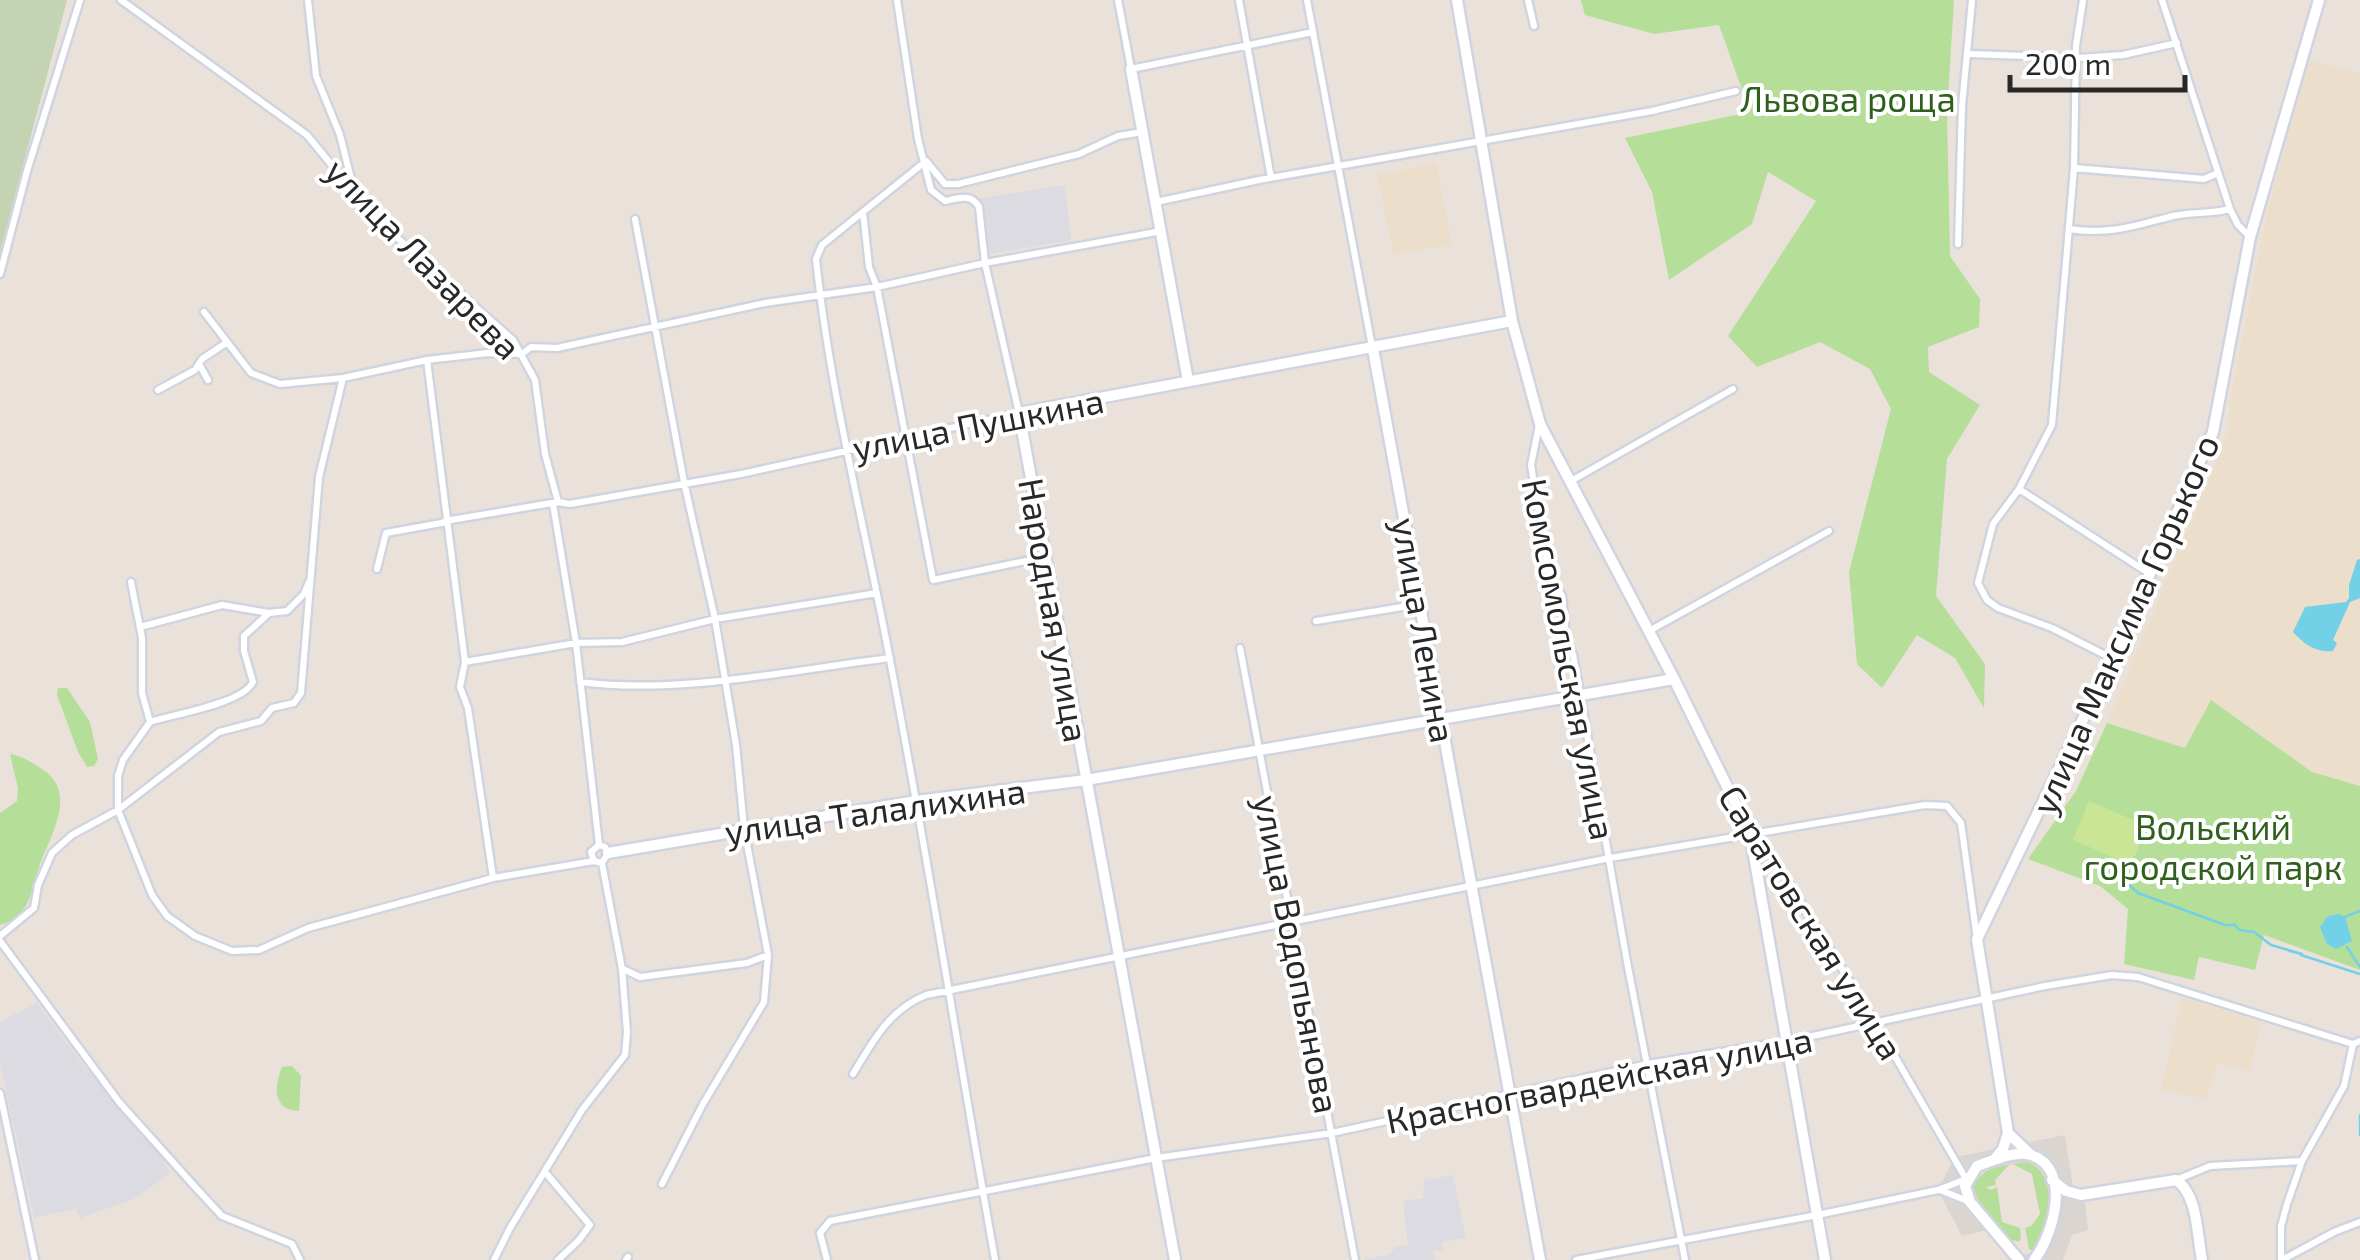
<svg xmlns="http://www.w3.org/2000/svg" width="2360" height="1260" font-family="'Exo 2',sans-serif">
  <style>
    .industrial { fill: #dcdbe2 }
    .education { fill: #ebdeca }
    .green { fill: #b5de99 }
    .cemetery { fill: #c4d3b2 }
    .pitch { fill: #c9e595 }
    .plaza { fill: #dad5d1; fill-rule: evenodd }
    .water { fill: #72d0e7 }
    .lines { fill: none; stroke-linecap: round; stroke-linejoin: round }
    .stream { stroke: #72d0e7; stroke-width: 2.5 }
    .street-casing { stroke: #d0d4e0; stroke-width: 11 }
    .secondary-casing { stroke: #d0d4e0; stroke-width: 15 }
    .street { stroke: #fff; stroke-width: 6 }
    .secondary { stroke: #fff; stroke-width: 10 }
    .labels { text-anchor: middle; dominant-baseline: central; stroke-width: 8; stroke-linejoin: round; paint-order: stroke }
    .park-label { font-size: 35px; fill: #30601d; stroke: #fff }
    .street-label { font-size: 35px; fill: #282828; stroke: #fff }
  </style>
  <rect width="100%" height="100%" fill="#eae2da"/>
  <path class="industrial" d="M1065 185 1071 240 990 254 980 198Z
    M37 1003 79 1060 164 1159 169 1174 134 1199 80 1218 76 1209 34 1218 0 1063V1022Z
    M1453 1175 1466 1238 1442 1242 1443 1250 1433 1252 1435 1260H1363L1390 1254 1395 1247 1408 1245 1403 1201 1423 1198 1424 1180Z"/>
  <path class="education" d="M2309 60 2360 74V786L2312 772 2212 700 2185 748 2107 723 2227 435 2231 395 2268 208Z
    M1436 163 1452 244 1394 255 1377 175Z
    M2182 998 2261 1021 2250 1072 2218 1063 2206 1099 2161 1090Z"/>
  <path class="green" d="M1581 0H1954L1947 113 1950 256 1980 299 1979 327 1928 347 1929 372 1980 405 1947 459 1936 596 1985 664 1984 708 1955 658 1917 635 1882 688 1857 664 1849 572 1891 409 1870 369 1820 342 1757 367 1728 336 1816 201 1768 172 1752 224 1669 280 1652 192 1625 138 1750 112 1719 25 1654 34 1585 15Z
    M58 688H67L90 722 98 759 94 766 87 767 78 752 57 695Z
    M2211 700 2312 772 2360 786V970L2264 935 2255 970 2199 957 2194 980 2124 964 2128 909 2100 886 2028 859 2076 791 2107 723 2185 748Z
    M10 754C23 756 34 764 45 771 77 795 50 836 40 864 31 891 31 916 0 925V813L17 801 18 788Z
    M292 1066 301 1076 299 1111C272 1110 274 1086 282 1067Z
    M2027 1162C2046 1167 2056 1197 2051 1216 2047 1228 2040 1241 2035 1253L2029 1249 2025 1228 2031 1226 2040 1214 2032 1174 2011 1163 1995 1180 1996 1185 1986 1187 1991 1190 1997 1187 2002 1222 2020 1228 2021 1239 2018 1242 2015 1240 2010 1243 1987 1217 1972 1187C1983 1166 2005 1163 2027 1162Z"/>
  <path class="cemetery" d="M0 0H67L0 252Z"/>
  <path class="pitch" d="M2089 801 2147 826 2131 865 2073 840Z"/>
  <path class="plaza" d="M2065 1135 2074 1193 2085 1203 2088 1230 2072 1235 2063 1260H2012L1987 1230 1962 1236 1938 1190 1955 1157ZM2027 1162 2037 1165 2045 1174 2052 1208 2034 1253 2021 1255 1987 1217 1972 1186 1979 1175 1990 1168Z"/>
  <path class="water" d="M2360 559V598L2350 602 2333 640 2337 643 2333 651C2316 653 2304 644 2293 632L2305 607 2346 602 2349 598V585L2357 560Z
    M2339 914 2345 917 2352 941 2336 949 2327 944 2320 927 2328 916Z"/>
  <g class="lines">
    <path class="stream" d="M2120 877 2138 893 2225 925H2235L2239 930 2254 932 2271 945 2302 954 2290 951
      M2345 917 2360 911
      M2347 947 2360 967
      M2301 955 2360 974
      M2360 1115V1135"/>
    <defs>
      <path id="street" d="M121 0 307 135 377 220 513 340 535 380 545 454 558 502 553 504 576 643 599 845
        M308 0 316 76 340 135 353 187
        M1118 0 1131 69 1313 32
        M1239 0 1271 178
        M1307 0 1372 347
        M1528 0 1534 26
        M2083 0 2076 46 2074 168 2052 425 2019 489 1993 524 1978 583 1987 600 1998 608 2052 628 2111 658
        M2162 0 2230 209 2238 225 2249 236
        M1970 54 2078 58 2123 55 2177 43
        M2074 168 2204 179 2218 173
        M1156 202 1259 180 1652 111 1736 91
        M863 212 869 267 877 287 933 580 1045 557
        M635 219 684 482 715 619 736 745 744 828 768 955 764 1002 703 1104 662 1184
        M2069 229C2110 235 2134 226 2173 216 2192 212 2212 214 2230 209
        M1958 244 1962 106 1972 0
        M0 274 27 171 80 0
        M204 312 251 373 280 384 343 378 427 360 488 353 522 354 531 347 557 348 765 303 877 287 985 263 1162 231
        M427 360 465 662 460 687 468 708 493 878
        M199 364 208 380
        M158 390 195 370 202 359 226 343
        M1539 425 1531 465 1548 571 1562 596 1566 639 1573 654 1627 962 1685 1260
        M1571 481 1733 389
        M2019 489 2150 574
        M445 521 558 502 570 504 741 474 1019 413 985 263 979 207C971 193 959 198 945 201L931 190 918 139 897 0
        M377 569 386 533 447 522
        M131 582 142 638V693L150 722 123 760 118 776V810L152 895 167 916 195 936 232 951 259 950 308 928 493 878 594 861
        M1316 621 1421 604
        M140 627 222 605 269 613 287 611 304 594 309 582
        M1649 631 1829 531
        M1240 648 1355 1260
        M465 662 576 643 622 642 715 619 877 593
        M580 682C678 695 792 670 890 658
        M150 722C174 714 242 704 253 682L244 651V636L268 614
        M599 845 605 847 608 853 602 863 594 861 591 852Z
        M0 936 34 908 38 885 52 853 72 835 118 810 219 732 261 721 272 708 294 703 301 693 319 477 343 378
        M0 941 119 1102 197 1189 222 1216 292 1244 300 1260
        M623 969 640 977 747 963 768 955
        M853 1074C873 1041 889 1010 926 995L1610 858 1925 805 1947 806 1961 823 1977 939
        M0 1093 35 1260
        M545 1172 590 1225 579 1240 558 1260
        M2176 1180 2210 1166 2302 1161
        M1940 1190 1970 1202
        M494 1260 510 1228 582 1110 625 1055 627 1032 622 969 602 863
        M626 1260 628 1257
        M827 1260 820 1233 830 1221 1156 1158 1332 1133 1648 1064 1794 1040 2045 986 2112 975 2138 977 2353 1044 2360 1041
        M995 1260C959 1058 928 856 889 655 864 523 830 393 816 259L822 245 926 161 945 184H958L1079 154 1118 136 1143 132
        M1576 1260 1817 1215 1938 1190 1966 1179 1875 1022 1765 845 1751 833
        M2281 1260V1226L2287 1204 2302 1161 2344 1086 2353 1044
        M2282 1260 2334 1232 2360 1222"/>
      <path id="secondary" d="M1457 0 1512 321 1540 424 1674 679 1750 833 1825 1260
        M1131 69 1188 381
        M1373 349 1540 1260
        M608 853 916 801 1086 780 1674 679
        M2008 1133 2031 1155
        M1994 1160 2003 1149 2008 1133 1977 939 2112 659 2213 432 2250 237 2319 0
        M2052 1180 2066 1191 2081 1195 2176 1180C2198 1194 2197 1236 2202 1260
        M1175 1260 1019 413 1512 321
        M2019 1260 1970 1202 1965 1186 1977 1166C1992 1161 2015 1150 2031 1155 2073 1169 2053 1236 2034 1260"/>
    </defs>
    <use href="#street" class="street-casing"/>
    <use href="#secondary" class="secondary-casing"/>
    <use href="#street" class="street"/>
    <use href="#secondary" class="secondary"/>
  </g>
  <g class="labels">
    <g class="park-label">
      <text x="1848" y="98">Львова роща</text>
      <text x="2213" y="826">Вольский<tspan x="2213" dy="40">городской парк</tspan></text>
    </g>
    <g class="street-label">
      <text transform="translate(424 258) rotate(46)">улица Лазарева</text>
      <text transform="translate(978 423) rotate(-11)">улица Пушкина</text>
      <text transform="translate(1055 610) rotate(80)">Народная улица</text>
      <text transform="translate(2124 624) rotate(-66)">улица Максима Горького</text>
      <text transform="translate(1425 630) rotate(80)">улица Ленина</text>
      <text transform="translate(1570 659) rotate(79)">Комсомольская улица</text>
      <text transform="translate(875 810) rotate(-8)">улица Талалихина</text>
      <text transform="translate(1812 922) rotate(58)">Саратовская улица</text>
      <text transform="translate(1298 954) rotate(79)">улица Водопьянова</text>
      <text transform="translate(1599 1079) rotate(-11)">Красногвардейская улица</text>
    </g>
  </g>
  <path d="M2010 75v15h175v-15" fill="none" stroke="#282828" stroke-width="5"/>
  <text x="2025" y="75" font-size="30" fill="#282828" stroke="#ffffff" stroke-width="8" paint-order="stroke">200 m</text>
</svg>
